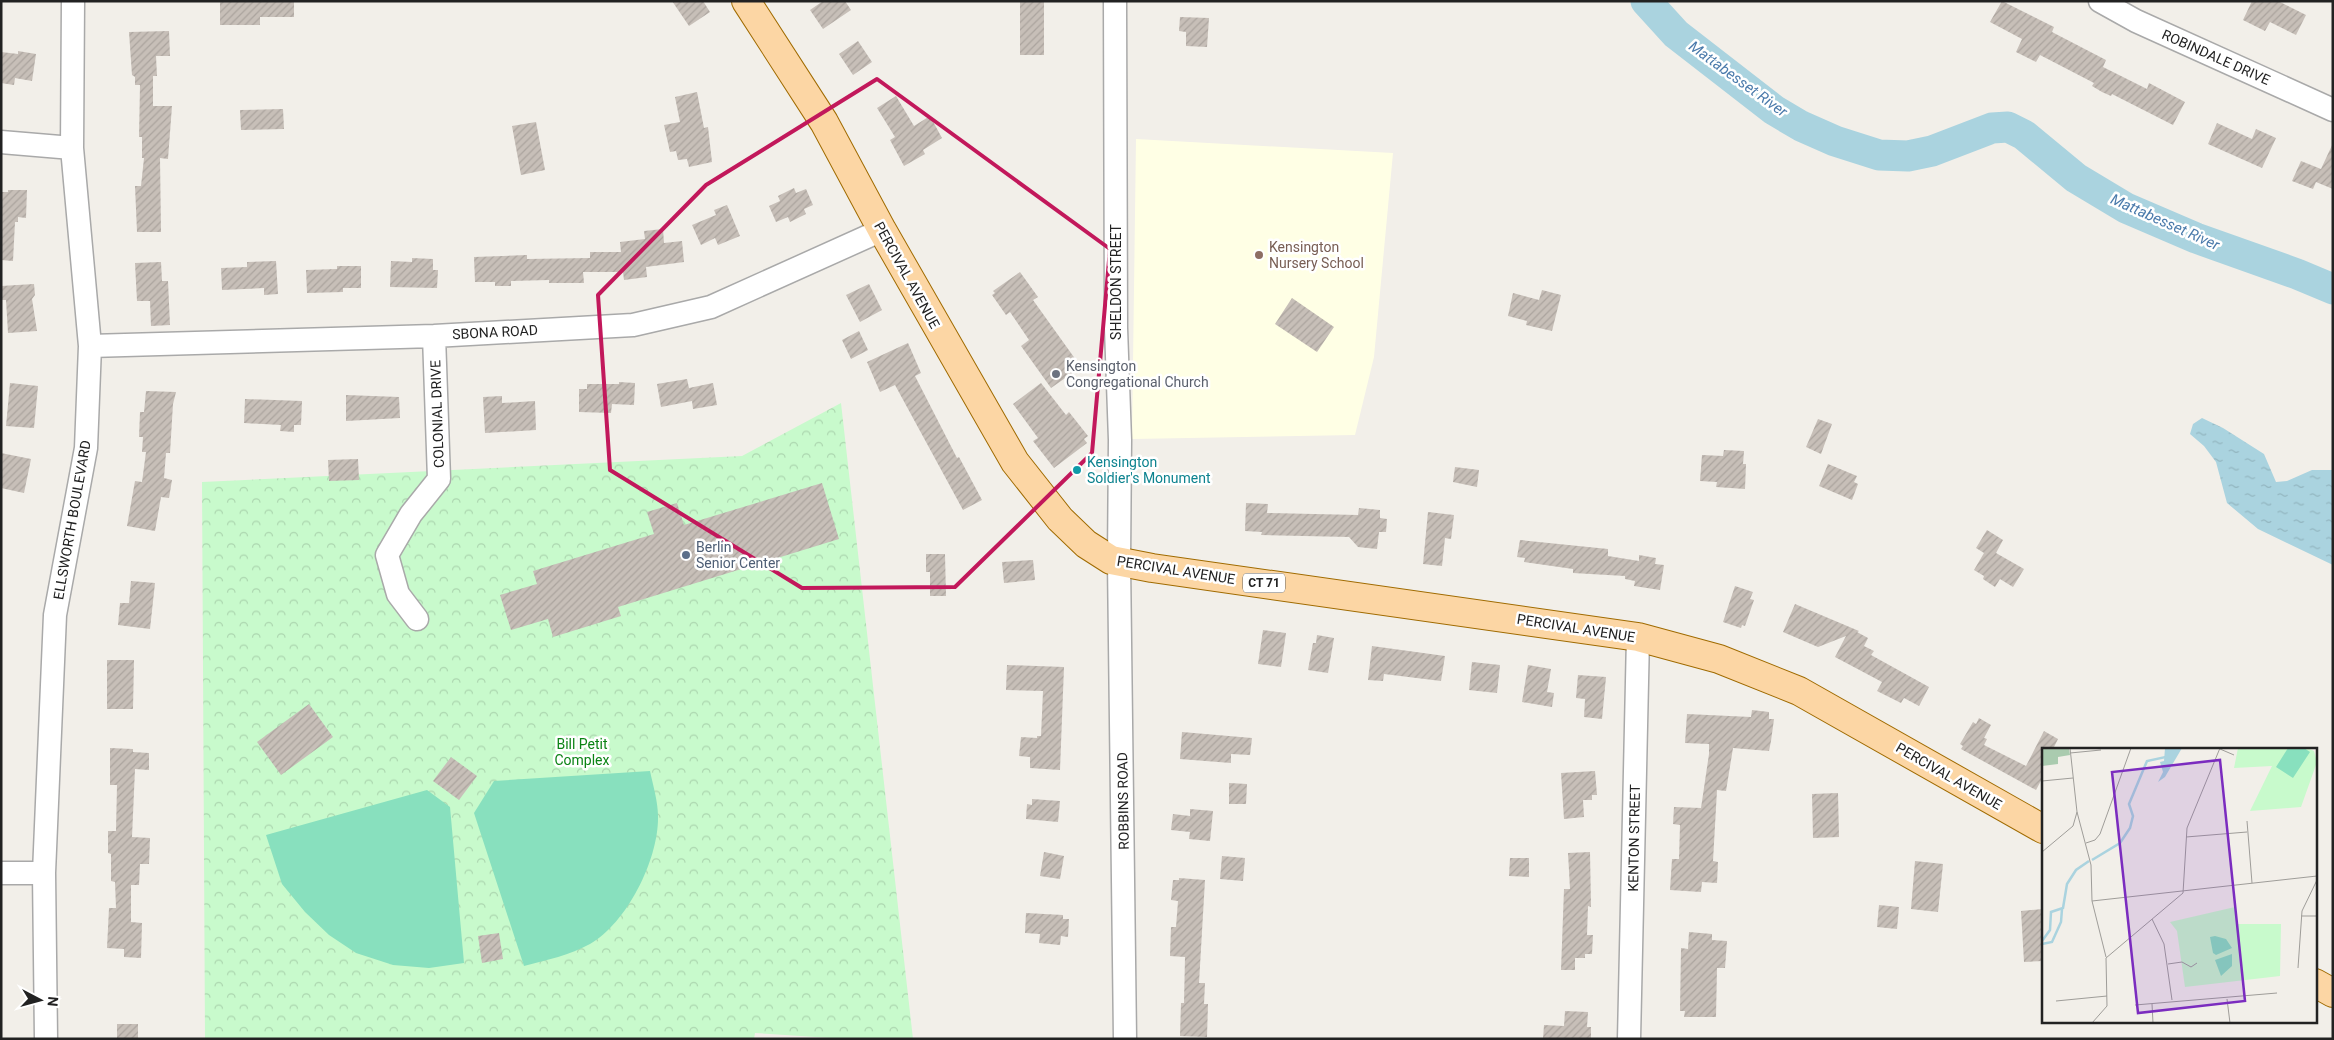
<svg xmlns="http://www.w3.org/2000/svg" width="2334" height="1040" font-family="Roboto,sans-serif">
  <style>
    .education { fill: #ffffe5 }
    .park { fill: url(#park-crowns) }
    .pitch { fill: #88e0be }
    .water { fill: url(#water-ripples) }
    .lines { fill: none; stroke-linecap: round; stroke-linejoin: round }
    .river { stroke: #aad3df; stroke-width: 31 }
    .building { fill: url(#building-hatch) }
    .minor-casing { stroke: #a9a9a9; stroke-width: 25 }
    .major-casing { stroke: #a06b00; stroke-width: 30 }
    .minor { stroke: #fff; stroke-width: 22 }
    .major { stroke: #fcd6a4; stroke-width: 28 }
    .marked { fill: none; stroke: #c2185b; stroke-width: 4; stroke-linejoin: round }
    .education-dot { fill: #8d6e63; stroke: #fff; stroke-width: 2 }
    .worship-dot { fill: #6b7280; stroke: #fff; stroke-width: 2 }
    .culture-dot { fill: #0f9aa8; stroke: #fff; stroke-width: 2 }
    .service-dot { fill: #5c6f8a; stroke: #fff; stroke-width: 2 }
    .labels { text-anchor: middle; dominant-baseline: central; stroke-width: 5; stroke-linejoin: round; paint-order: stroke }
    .shield { fill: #fff; stroke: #646464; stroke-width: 1 }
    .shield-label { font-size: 12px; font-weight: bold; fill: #222 }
    .street-label { font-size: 14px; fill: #222; stroke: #fff }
    .education-label { font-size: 14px; fill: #785e54; stroke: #fff; text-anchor: start }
    .worship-label { font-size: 14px; fill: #5b616d; stroke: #fff; text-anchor: start }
    .culture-label { font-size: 14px; fill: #0d838f; stroke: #fff; text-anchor: start }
    .service-label { font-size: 14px; fill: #4e5e75; stroke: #fff; text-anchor: start }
    .park-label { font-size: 14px; fill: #0c8416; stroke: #fff }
    .water-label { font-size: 15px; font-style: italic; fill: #4a7aab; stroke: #fff }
    .inset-river { fill: none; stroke: #aad3df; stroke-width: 2.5 }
    .inset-road { fill: none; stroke: #9f9d99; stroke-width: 1 }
    .view { fill: #7b2cbf; fill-opacity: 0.15; stroke: #7b2cbf; stroke-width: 2.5 }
    .inset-edge { fill: none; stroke: #222; stroke-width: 2.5 }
  </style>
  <defs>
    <pattern id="park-crowns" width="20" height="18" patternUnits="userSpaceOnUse" patternTransform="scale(1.25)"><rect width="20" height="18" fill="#c8facc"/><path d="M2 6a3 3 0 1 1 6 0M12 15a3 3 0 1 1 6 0" fill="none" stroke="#acd6af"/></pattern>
    <pattern id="water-ripples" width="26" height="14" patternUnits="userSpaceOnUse" patternTransform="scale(1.25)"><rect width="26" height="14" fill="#aad3df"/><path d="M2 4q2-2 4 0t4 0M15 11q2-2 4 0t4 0" fill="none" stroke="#92b5bf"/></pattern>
    <pattern id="building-hatch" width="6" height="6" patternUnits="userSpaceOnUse" patternTransform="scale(1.25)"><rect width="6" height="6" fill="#c7bfb8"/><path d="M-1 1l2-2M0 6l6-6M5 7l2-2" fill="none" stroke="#aba49e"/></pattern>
  </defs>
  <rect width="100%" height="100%" fill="#f2efe9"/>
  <path class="education" d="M1136 139 1393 153 1374 357 1355 435 1132 439Z"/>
  <path class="park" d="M841 403 913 1039H846L755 1033 754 1039H205L202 482 742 456Z"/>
  <path class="pitch" d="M650 771C653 785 658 802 658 816 659 859 627 923 590 944 570 955 547 960 524 966L474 813 494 781Z
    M427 790 450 807 464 963 429 968 393 965 356 953 329 935 305 912 282 884 266 835Z"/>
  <path class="water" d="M2202 418 2223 428 2264 454 2276 482 2287 481 2312 470H2333V565L2258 529 2227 503 2216 462 2204 446 2190 434 2193 424Z"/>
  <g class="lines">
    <path class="river" d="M1646 1 1676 34 1774 110 1801 126 1835 141 1879 155 1908 156 1932 151 1992 128 2008 127 2024 135 2076 178 2126 208 2196 238 2297 274 2333 289"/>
  </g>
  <path class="building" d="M220 1H294V17H260V25H220Z
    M672 1H703L710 12 689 26Z
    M823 1H845L851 10 823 29 810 10Z
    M1020 1H1044V55H1020Z
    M2002 1 2054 27 2052 32 2106 60 2103 67 2147 89 2149 83 2185 102 2173 125 2112 94 2111 96 2102 92 2092 86 2094 83 2040 55 2036 62 2016 52 2022 39 1990 22Z
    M2252 1H2278L2306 15 2296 35 2270 22 2265 31 2243 20Z
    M1180 17 1209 18 1207 47 1186 46V32L1179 31Z
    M169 31 170 56H156L157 76H153V106H172L168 159 160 158 161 232H137L135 186H141L144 158H142V137H139L140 85H135V77L132 75 129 32Z
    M858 41 872 62 853 75 839 54Z
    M18 51 36 54 32 81 15 78 14 85 1 83V52L18 54Z
    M697 92 704 128 708 127 712 162 689 167 687 159 678 160 676 151 670 152 664 125 680 122 675 97Z
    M896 96 914 126 930 116 942 138 923 150 925 154 904 166 890 140 895 137 877 108Z
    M283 109 284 129 241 130 240 110Z
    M536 122 545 170 521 175 512 126Z
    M2217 123 2252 139 2256 129 2276 138 2262 168 2208 144Z
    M2333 143V189L2316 182 2313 189 2292 181 2301 161 2321 169Z
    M794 188 796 193 806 189 813 205 804 209 806 214 790 222 788 217 776 222 769 206 780 201 778 196Z
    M8 190H27L26 218 18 217V222H15L13 261 1 260V192H8Z
    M727 205 740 236 718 245 715 238 701 245 692 225 716 215 714 210Z
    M663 229 664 243 682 241 684 262 646 267 647 277 624 280 623 272H583L584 283H549V280L511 281V286H495V282H475L474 257 527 255V259L590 258V252H621L620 242 645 239 644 231Z
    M412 258 433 259V270H438L437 288 390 287 391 261 412 262Z
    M276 261 278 294 264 295V288L222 290 221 268 247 267V262Z
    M161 262 162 281H168L170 325 151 326 150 301H137L135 263Z
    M337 266H361V288H343V292L307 293 306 270 337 269Z
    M1020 272 1038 297 1033 300 1081 367 1051 388 1021 346 1029 340 1010 312 1006 315 992 295 995 293 993 291Z
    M34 284 35 295 32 299 37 331 8 333 6 300H1V286Z
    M869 284 882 310 860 322 846 295Z
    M1542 290 1561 295 1552 331 1526 325 1527 321 1508 316 1513 293 1539 300Z
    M1292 298 1334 327 1317 352 1275 324Z
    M859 331 868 350 851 359 842 340Z
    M908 343 921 373 915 376 957 458 959 457 982 500 963 510 895 385 880 392 867 362Z
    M687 379 689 388 713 383 717 405 693 409 692 401 661 407 657 384Z
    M619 382 635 383 634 405 612 404 611 413 579 412V389H587V384H619Z
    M10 383 38 386 34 428 6 426Z
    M1041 383 1066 415 1069 412 1088 436 1084 439 1087 443 1054 468 1033 441 1038 438 1013 404Z
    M146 391 176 392 173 404 170 453H166L164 478 172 480 169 498 161 497 155 531 127 526 135 481 142 482 146 452H142L143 437H139L140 412H144Z
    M346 395 399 397 400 418 346 421Z
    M502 396V403L535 401 536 430 485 433 483 397Z
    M245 399 302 401 301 425H294V432L280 431 281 425 244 423Z
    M1818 419 1832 424 1821 454 1806 447Z
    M1724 450 1744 451 1743 464H1746L1745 489 1716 487 1717 482 1700 481 1702 455 1723 456Z
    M1 453 31 459 24 493 1 488Z
    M358 459 359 480 329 481 328 460Z
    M1828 464 1857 476 1854 482 1858 484 1852 500 1819 486Z
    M1455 467 1479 470 1477 487 1453 482Z
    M822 483 839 539 618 607 621 616 553 637 548 619 511 630 500 595 537 584 533 571 654 534 647 512 677 503 684 525Z
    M1246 503 1268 504 1267 513 1358 515 1359 508 1380 510V518L1387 519 1386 532H1379L1377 549 1358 547 1349 537 1261 535 1262 532 1245 531Z
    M1428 512 1454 515 1451 539 1445 538 1442 566 1423 564Z
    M1987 530 2003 540 1996 553 2024 569 2013 587 2000 579 1995 587 1983 579 1984 576 1974 570 1984 553 1976 548Z
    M1520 540 1608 549V556L1639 561V555L1656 558 1655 564 1664 565 1660 590 1634 586 1635 581 1625 579V576L1573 573V569L1524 562 1525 558 1517 557Z
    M926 554H945L946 596H930V572H926Z
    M1033 560 1035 580 1004 583 1002 562Z
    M131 581 155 583 150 629 118 625 120 603H129Z
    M1735 586 1753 592 1750 599 1754 600 1745 626 1742 625 1741 628 1723 622Z
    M1795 604 1859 631 1857 632 1868 638 1864 646 1874 651 1871 655 1929 687 1919 706 1904 698 1901 703 1877 691 1882 682 1835 657 1846 636 1818 647 1783 632Z
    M1263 630 1286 633 1281 667 1258 664Z
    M1317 635 1334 638 1328 673 1308 670 1313 643H1316Z
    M1372 646 1445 656 1441 681 1384 674 1383 681 1368 680Z
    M107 660H134L133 709H107Z
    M1472 662 1500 665 1497 693 1469 690Z
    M1007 665 1064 667 1060 770 1030 768V757L1019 756 1021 737 1037 738V736H1041L1043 691 1006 690Z
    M1528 665 1551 669 1547 692 1554 693 1552 707 1522 702Z
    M1578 675 1606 677 1602 719 1584 717 1585 699 1576 698Z
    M309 704 333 737 281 775 257 742Z
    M1752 710 1769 712V719H1774L1771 741 1769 751 1733 748 1726 791 1717 790 1713 861 1718 862 1717 883 1702 882 1701 892 1670 890 1672 859H1679L1680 825 1673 824 1674 807 1701 808 1709 754V744L1685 743 1687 714 1751 717Z
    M1979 718 1991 725 1984 738 1987 739 1984 745 2026 766 2044 731 2058 739 2053 749H2043V777L2036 790 1961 749 1963 746 1960 744 1973 722 1976 724Z
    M1182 732 1252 738 1250 755 1231 754V763L1180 759Z
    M110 748 133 749V752L149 753V770L135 769 132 837 150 838 149 864H140L139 885H131V922L142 923 141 958 124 957V949L107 948 109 908H116L115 882 111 881V854L108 853V831H116L117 785H110Z
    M451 757 477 776 459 800 433 781Z
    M1595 771 1597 795H1592V800H1583L1584 817 1564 819 1561 773Z
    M1229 783 1247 784 1246 804H1229Z
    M1838 793 1839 837 1813 838 1812 794Z
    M1032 799 1060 801 1058 822 1026 819 1027 804 1032 805Z
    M1190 809 1213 811 1210 841 1189 839 1190 832 1171 830 1173 814 1190 816Z
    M1044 852 1064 856 1060 879 1040 876Z
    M1590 852 1591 907 1588 906 1587 935H1593L1592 954H1585V958H1575V970H1561L1564 889H1570L1568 853Z
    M1222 856 1245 858 1243 881 1220 879Z
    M1510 858H1529V877L1509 876Z
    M1915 861 1943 864 1938 912 1911 909Z
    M1179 878 1205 880 1199 983H1205L1204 1004H1208L1207 1037 1180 1036 1181 1003H1184L1185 957 1170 956 1171 927H1176L1178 901 1171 900 1173 880H1179Z
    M1879 905 1899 907 1897 929 1877 927Z
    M2043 909V961L2024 962 2021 911Z
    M1026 913 1063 915V919H1069L1068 937 1061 936 1060 945 1039 943 1040 934 1025 933Z
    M1689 932 1712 934V940L1727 941 1725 968H1717L1716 1017H1684L1685 1011H1680L1681 948 1688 949Z
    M499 933 503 959 482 963 478 936Z
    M1565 1011 1588 1012 1587 1027H1591V1039H1543L1544 1025 1564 1026Z
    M117 1024H138V1039H117Z"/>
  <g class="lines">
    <defs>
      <path id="minor" d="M1115 1 1116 328 1120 440 1119 562 1125 1039
        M2100 1 2136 21 2333 110
        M1 142 72 148
        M90 346 434 336 633 325 711 307 882 230
        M417 619 398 594 387 555 411 514 439 479 434 336
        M1 873H44
        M46 1039 44 873 55 615 86 448 90 346 72 148 73 1
        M1629 1039 1638 637"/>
      <path id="major" d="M746 1 824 122 882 230 1015 462 1060 519 1086 544 1111 560 1152 568 1638 637 1719 659 1799 691 2043 829
        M2315 983 2333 993"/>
    </defs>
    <use href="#minor" class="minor-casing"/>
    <use href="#major" class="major-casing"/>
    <use href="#minor" class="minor"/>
    <use href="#major" class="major"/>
  </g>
  <path class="marked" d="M877 79 1110 249 1092 453 955 587 802 588 610 470 598 295 706 185Z"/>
  <circle class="education-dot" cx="1259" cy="255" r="5"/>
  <circle class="worship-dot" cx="1056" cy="374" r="5"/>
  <circle class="culture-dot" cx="1077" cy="470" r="5"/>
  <circle class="service-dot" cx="686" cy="555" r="5"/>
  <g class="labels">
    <rect class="shield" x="1243" y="573.5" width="42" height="19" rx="4"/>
    <g class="shield-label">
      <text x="1264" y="583">CT 71</text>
    </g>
    <g class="street-label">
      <text transform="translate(2216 57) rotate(24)">ROBINDALE DRIVE</text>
      <text transform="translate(907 275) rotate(61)">PERCIVAL AVENUE</text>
      <text transform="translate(1116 282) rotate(-90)">SHELDON STREET</text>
      <text transform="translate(495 332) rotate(-3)">SBONA ROAD</text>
      <text transform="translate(437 414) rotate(-92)">COLONIAL DRIVE</text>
      <text transform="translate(72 520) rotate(-80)">ELLSWORTH BOULEVARD</text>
      <text transform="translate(1176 570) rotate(9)">PERCIVAL AVENUE</text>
      <text transform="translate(1576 628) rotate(9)">PERCIVAL AVENUE</text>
      <text transform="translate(1949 776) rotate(30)">PERCIVAL AVENUE</text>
      <text transform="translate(1123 801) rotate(-91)">ROBBINS ROAD</text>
      <text transform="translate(1634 838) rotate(-89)">KENTON STREET</text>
    </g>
    <g class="education-label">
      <text x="1269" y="247">Kensington<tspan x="1269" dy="16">Nursery School</tspan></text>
    </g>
    <g class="worship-label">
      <text x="1066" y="366">Kensington<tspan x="1066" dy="16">Congregational Church</tspan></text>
    </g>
    <g class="culture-label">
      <text x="1087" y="462">Kensington<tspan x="1087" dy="16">Soldier's Monument</tspan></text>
    </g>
    <g class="service-label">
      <text x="696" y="547">Berlin<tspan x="696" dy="16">Senior Center</tspan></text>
    </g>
    <g class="park-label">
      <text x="582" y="744">Bill Petit<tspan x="582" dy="16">Complex</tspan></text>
    </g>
    <g class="water-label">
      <text transform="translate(1738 79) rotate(36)">Mattabesset River</text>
      <text transform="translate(2165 222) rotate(24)">Mattabesset River</text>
    </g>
  </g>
  <g transform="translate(2042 748)">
    <rect width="275" height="275" fill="#f2efe9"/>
    <path d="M0 0H27L28 7 16 9V16L0 18Z" fill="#aacbaf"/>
    <path d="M196 0H265L272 3 275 14 259 59 208 63 230 18 192 20ZM193 159 194 176H239L238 228 143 239 135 183 128 174Z" fill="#c8facc"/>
    <path d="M246 0H262L268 4 251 30 234 19ZM173 188 184 191 190 200 174 207 171 205 168 189ZM190 206V218L179 228 173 212Z" fill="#88e0be"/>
    <path d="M123 0H140L123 29 116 34 121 24 118 14 122 13Z" fill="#aad3df"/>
    <path class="inset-river" d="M50 112 78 95 88 80 91 68 87 56 105 13 124 9 130 0M0 193 8 182 9 164 21 160 25 136 34 122 47 113M0 196 10 194 19 174 20 161"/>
    <path class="inset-road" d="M178 1 192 7M28 5 59 2M0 33 31 30M35 64 49 117 50 153 64 209M205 73 210 135M144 89 205 84M44 95 53 92 58 86 89 0M0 104 31 78 35 64 28 0M50 153 275 128M259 168H275M110 171 122 196 130 252M126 216 140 214 149 219 155 215M256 220 260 163 275 132M185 251 188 275M14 253 65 248M110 256 111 275M93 257 235 245M50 275 65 258 64 210 141 145 145 80 178 0"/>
    <path class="view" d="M178 12 203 253 96 265 70 24Z"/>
    <rect width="275" height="275" class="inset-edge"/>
  </g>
  <rect width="2334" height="1040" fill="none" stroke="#222222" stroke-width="5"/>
  <g transform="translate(40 1000) rotate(96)" stroke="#ffffff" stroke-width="4" paint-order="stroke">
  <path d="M0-4L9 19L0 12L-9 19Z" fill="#222222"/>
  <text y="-8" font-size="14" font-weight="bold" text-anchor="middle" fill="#222222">N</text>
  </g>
</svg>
